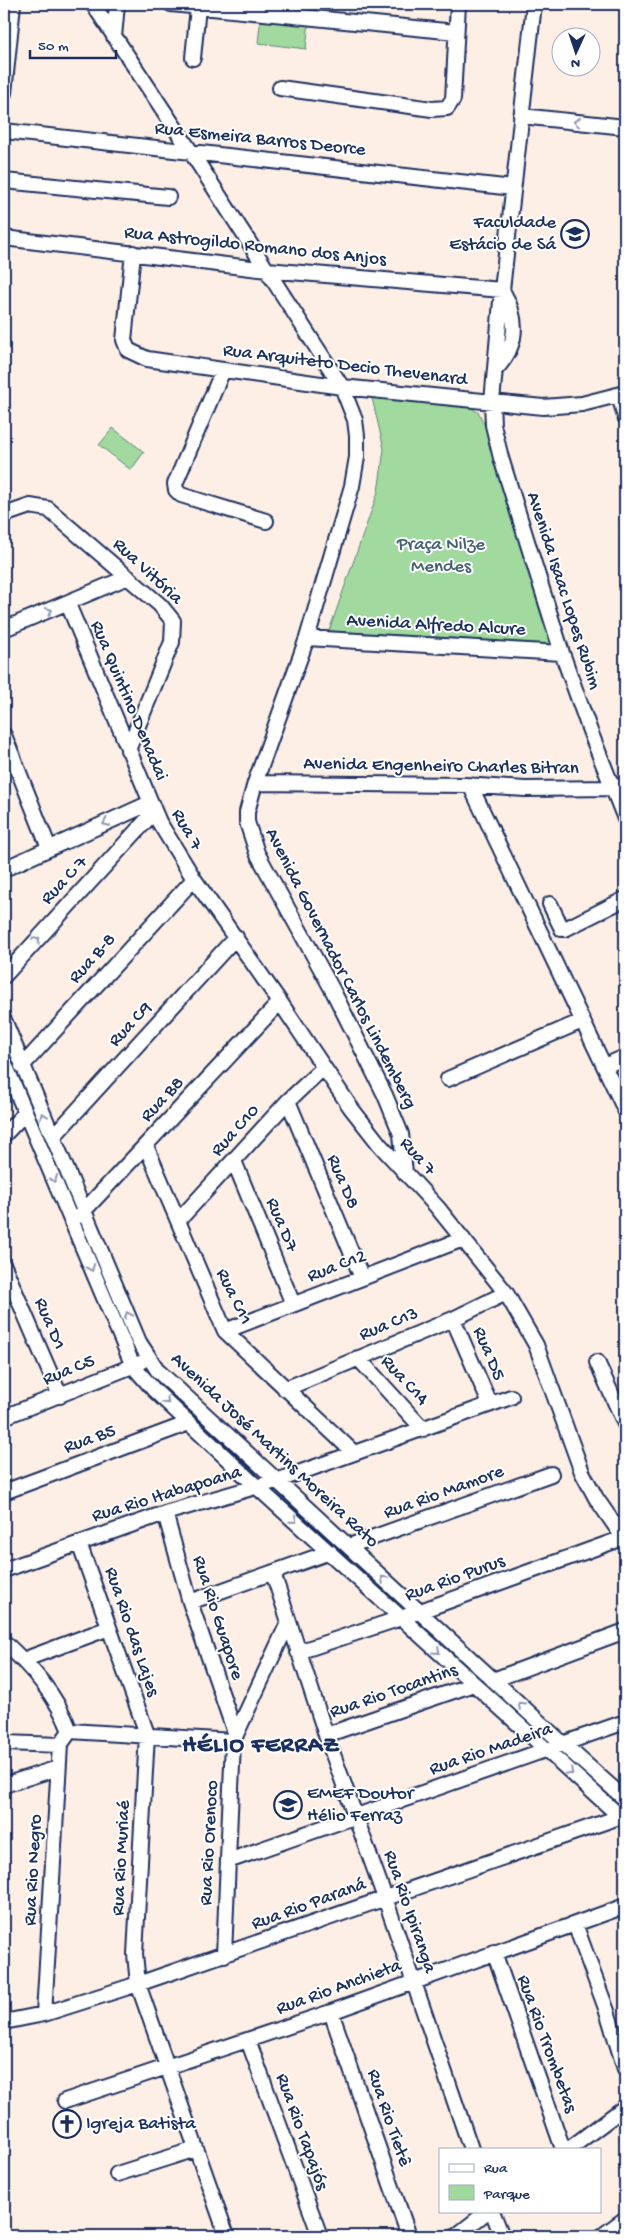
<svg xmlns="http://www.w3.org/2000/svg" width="629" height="2240" font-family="'Gochi Hand',sans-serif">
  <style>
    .green { fill: #a1d99e; stroke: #5e847e }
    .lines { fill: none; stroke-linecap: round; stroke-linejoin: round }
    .minor-casing { stroke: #1b2f5e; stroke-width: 18 }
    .minor { stroke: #fff; stroke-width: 14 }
    .oneway { stroke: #8d97ae }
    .labels { text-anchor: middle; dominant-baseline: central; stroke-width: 4; stroke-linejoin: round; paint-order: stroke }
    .street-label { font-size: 19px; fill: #1b2f5e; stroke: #fff }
    .poi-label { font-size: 19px; fill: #1b2f5e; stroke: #fff; text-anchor: start }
    .park-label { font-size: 19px; fill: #436271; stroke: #fff }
    .district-label { font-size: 24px; font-weight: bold; letter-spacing: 1px; fill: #1b2f5e; stroke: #fff }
  </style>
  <rect width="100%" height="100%" fill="#feefe6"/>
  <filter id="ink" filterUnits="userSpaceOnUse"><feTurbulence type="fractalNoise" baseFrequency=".02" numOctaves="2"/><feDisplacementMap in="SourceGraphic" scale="10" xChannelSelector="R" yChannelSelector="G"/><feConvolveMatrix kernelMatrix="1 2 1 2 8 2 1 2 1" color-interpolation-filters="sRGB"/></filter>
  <g filter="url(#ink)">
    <path class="green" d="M261 16 309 21 306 49 258 43Z
      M372 398 470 407 479 413 486 428 552 633 550 644 329 631 378 492 384 449Z
      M113 428 144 452 131 470 99 445Z"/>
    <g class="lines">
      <defs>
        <path id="minor" d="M93 4 191 152 342 387 355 420 357 436V457L352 486 307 638 255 783 247 812V822L257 853 332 989 385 1095 401 1134 405 1173
          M171 4 456 32
          M534 4 502 290 492 402 493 425 501 458 562 653 590 731 625 819
          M114 37 117 4
          M193 58 198 7
          M280 88 432 109 447 108 453 99 458 4
          M4 93 13 4
          M521 116 625 127
          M4 131 513 188
          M4 181 168 197
          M4 238 267 270 502 290C519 319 519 345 495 370
          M133 253 124 340 128 350 147 359 342 387 543 407 582 404 625 393
          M223 370 175 484 176 490 181 495 266 521
          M619 395 625 417
          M4 515 30 506 48 509 160 605 173 621 172 642 128 750
          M68 604 159 822 194 879 280 1002 351 1108 380 1145 437 1207 506 1293 536 1345 582 1472 596 1498 625 1540
          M4 629 128 577
          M307 638 562 653
          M4 735 49 848
          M255 783 465 785 525 789 612 788 625 785
          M470 785 625 1110
          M4 869 150 803
          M550 904 562 929H565L625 899
          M4 976 154 812
          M4 1020 139 1342 158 1371 563 1744 625 1799
          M4 1062 133 1366 154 1390 257 1487 625 1821
          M22 1066 194 879
          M605 1066 625 1057
          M448 1079 582 1021
          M288 1101 362 1278
          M4 1135 25 1113
          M53 1137 236 937
          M146 1146 225 1331 353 1452
          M234 1161 293 1304
          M79 1216 280 1002
          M179 1220 288 1101 323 1068
          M4 1266 60 1396
          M453 1319 490 1404
          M225 1331 463 1239
          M358 1358 423 1429
          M597 1362 625 1424
          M285 1389 453 1319 506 1293
          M4 1417 140 1363
          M4 1492 189 1423
          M165 1513 190 1602 235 1733
          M79 1543 147 1734 135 1954 138 1984 227 2236
          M349 1546 551 1474
          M4 1570 165 1513 276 1481 511 1397
          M273 1573 326 1735 385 1898 471 2149
          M190 1602 330 1552
          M4 1642C32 1668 56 1694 70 1731
          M298 1652 401 1618 623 1538
          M23 1660 109 1628
          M493 1680 625 1631
          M70 1731 233 1741
          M326 1735 474 1684
          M4 1743 60 1745
          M4 1785 58 1768
          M228 1861 625 1722
          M575 1924 607 2011 625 2069
          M494 1952 563 2149
          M224 1955 233 1741 288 1623
          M331 2012 409 2236
          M44 2014 60 1745 70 1731
          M4 2022 44 2014 138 1984 625 1815
          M248 2040 320 2236
          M65 2101 331 2012 625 1906
          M569 2149 625 2107
          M117 2174 196 2149
          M492 2211 502 2236
          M456 2236 488 2211
          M602 2236 625 2219"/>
      </defs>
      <use href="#minor" class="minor-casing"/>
      <use href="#minor" class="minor"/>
    </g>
    <defs><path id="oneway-chevron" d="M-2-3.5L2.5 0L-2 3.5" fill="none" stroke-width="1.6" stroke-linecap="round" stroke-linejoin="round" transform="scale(1.25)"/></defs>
    <g class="oneway">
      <use href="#oneway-chevron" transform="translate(577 122) rotate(-174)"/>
      <use href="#oneway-chevron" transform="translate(49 611) rotate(-22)"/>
      <use href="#oneway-chevron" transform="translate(106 823) rotate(156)"/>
      <use href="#oneway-chevron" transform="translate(37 940) rotate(-47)"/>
      <use href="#oneway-chevron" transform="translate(43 1116) rotate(-113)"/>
      <use href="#oneway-chevron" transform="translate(54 1179) rotate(66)"/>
      <use href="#oneway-chevron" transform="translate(91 1268) rotate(68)"/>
      <use href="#oneway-chevron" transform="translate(128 1315) rotate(-112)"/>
      <use href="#oneway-chevron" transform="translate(166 1401) rotate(44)"/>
      <use href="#oneway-chevron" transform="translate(294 1520) rotate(41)"/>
      <use href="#oneway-chevron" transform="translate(384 1579) rotate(-137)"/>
      <use href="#oneway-chevron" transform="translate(437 1651) rotate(42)"/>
      <use href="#oneway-chevron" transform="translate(521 1705) rotate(-137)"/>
      <use href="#oneway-chevron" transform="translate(570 1772) rotate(43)"/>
    </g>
  </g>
  <defs>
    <symbol id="university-ring" viewBox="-11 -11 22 22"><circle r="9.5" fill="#fff" stroke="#1b2f5e" stroke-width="1.5"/><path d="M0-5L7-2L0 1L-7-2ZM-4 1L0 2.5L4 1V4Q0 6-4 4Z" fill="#1b2f5e"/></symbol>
    <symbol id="school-ring" viewBox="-11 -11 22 22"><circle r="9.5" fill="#fff" stroke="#1b2f5e" stroke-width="1.5"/><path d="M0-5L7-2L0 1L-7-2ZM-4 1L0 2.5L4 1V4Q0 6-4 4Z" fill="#1b2f5e"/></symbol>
    <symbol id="church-ring" viewBox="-11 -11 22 22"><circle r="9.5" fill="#fff" stroke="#1b2f5e" stroke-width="1.5"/><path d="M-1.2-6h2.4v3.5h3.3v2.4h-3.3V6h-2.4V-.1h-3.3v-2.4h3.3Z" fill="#1b2f5e"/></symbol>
  </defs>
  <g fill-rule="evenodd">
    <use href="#university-ring" x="559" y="218" width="32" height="32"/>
    <use href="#school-ring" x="272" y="1789" width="32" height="32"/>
    <use href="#church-ring" x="51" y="2108" width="32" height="32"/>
  </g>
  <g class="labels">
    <g class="street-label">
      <text transform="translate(260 140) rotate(6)">Rua Esmeira Barros Deorce</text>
      <text transform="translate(255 247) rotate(6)">Rua Astrogildo Romano dos Anjos</text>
      <text transform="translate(345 366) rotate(7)">Rua Arquiteto Decio Thevenard</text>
      <text transform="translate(147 572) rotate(43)">Rua Vitória</text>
      <text transform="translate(563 591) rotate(72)">Avenida Isaac Lopes Rubim</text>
      <text transform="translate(436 626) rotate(3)">Avenida Alfredo Alcure</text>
      <text transform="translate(128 701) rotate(67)">Rua Quintino Denadai</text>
      <text transform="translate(441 767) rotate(1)">Avenida Engenheiro Charles Bitran</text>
      <text transform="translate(186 830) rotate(60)">Rua 7</text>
      <text transform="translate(65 881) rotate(-47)">Rua C 7</text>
      <text transform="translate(93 959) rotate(-48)">Rua B-8</text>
      <text transform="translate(340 969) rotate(63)">Avenida Governador Carlos Lindemberg</text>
      <text transform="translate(131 1025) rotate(-47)">Rua C9</text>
      <text transform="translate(163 1100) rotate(-47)">Rua B8</text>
      <text transform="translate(236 1131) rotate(-48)">Rua C10</text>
      <text transform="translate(417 1157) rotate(48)">Rua 7</text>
      <text transform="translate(342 1182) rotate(67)">Rua D8</text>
      <text transform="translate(281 1225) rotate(67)">Rua D7</text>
      <text transform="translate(337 1267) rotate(-21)">Rua C12</text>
      <text transform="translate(233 1297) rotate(64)">Rua C11</text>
      <text transform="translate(49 1324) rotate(67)">Rua D1</text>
      <text transform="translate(389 1325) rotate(-22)">Rua C13</text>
      <text transform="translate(488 1354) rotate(67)">Rua D5</text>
      <text transform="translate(69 1371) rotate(-22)">Rua C5</text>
      <text transform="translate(404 1381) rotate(47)">Rua C14</text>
      <text transform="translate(90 1440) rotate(-20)">Rua B5</text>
      <text transform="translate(274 1451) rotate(43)">Avenida José Martins Moreira Rato</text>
      <text transform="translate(444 1493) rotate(-20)">Rua Rio Mamore</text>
      <text transform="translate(167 1495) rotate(-17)">Rua Rio Itabapoana</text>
      <text transform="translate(455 1579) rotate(-20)">Rua Rio Purus</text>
      <text transform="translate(217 1618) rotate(72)">Rua Rio Guapore</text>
      <text transform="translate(131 1632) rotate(71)">Rua Rio das Lajes</text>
      <text transform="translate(394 1692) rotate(-19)">Rua Rio Tocantins</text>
      <text transform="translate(491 1750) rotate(-19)">Rua Rio Madeira</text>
      <text transform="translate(210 1843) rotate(-87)">Rua Rio Orenoco</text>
      <text transform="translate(122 1858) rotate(-87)">Rua Rio Muriaé</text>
      <text transform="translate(34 1870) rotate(-87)">Rua Rio Negro</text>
      <text transform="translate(309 1905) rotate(-20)">Rua Rio Paraná</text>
      <text transform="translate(409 1912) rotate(71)">Rua Rio Ipiranga</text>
      <text transform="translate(339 1988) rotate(-20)">Rua Rio Anchieta</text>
      <text transform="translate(546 2044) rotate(70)">Rua Rio Trombetas</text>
      <text transform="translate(388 2118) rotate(71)">Rua Rio Tietê</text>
      <text transform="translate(301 2132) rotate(70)">Rua Rio Tapajós</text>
    </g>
    <g class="poi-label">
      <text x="556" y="223" text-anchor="end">Faculdade<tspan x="556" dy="22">Estácio de Sá</tspan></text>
      <text x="307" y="1794">EMEF Doutor<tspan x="307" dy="22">Hélio Ferraz</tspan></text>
      <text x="86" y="2124">Igreja Batista</text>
    </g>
    <g class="park-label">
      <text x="441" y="545">Praça Nilze<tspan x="441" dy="22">Mendes</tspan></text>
    </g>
    <g class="district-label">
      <text x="261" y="1746">HÉLIO FERRAZ</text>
    </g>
  </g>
  <rect width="629" height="2240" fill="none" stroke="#fff" stroke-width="20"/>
  <rect x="10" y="10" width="609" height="2220" fill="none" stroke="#1b2f5e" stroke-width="2" filter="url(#ink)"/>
  <rect x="439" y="2148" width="162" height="65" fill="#ffffff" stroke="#a4acbf"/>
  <rect x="449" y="2164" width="25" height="8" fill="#ffffff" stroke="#a4acbf"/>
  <text x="484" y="2172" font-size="15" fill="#1b2f5e">Rua</text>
  <rect x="449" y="2185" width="25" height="15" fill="#a1d99e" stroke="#a4acbf"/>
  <text x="484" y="2198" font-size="15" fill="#1b2f5e">Parque</text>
  <g transform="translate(576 52) rotate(183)"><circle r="24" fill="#ffffff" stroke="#a4acbf"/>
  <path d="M0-4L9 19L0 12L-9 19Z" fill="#1b2f5e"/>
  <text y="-8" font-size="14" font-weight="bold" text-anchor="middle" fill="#1b2f5e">N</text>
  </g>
  <path d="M30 50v8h86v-8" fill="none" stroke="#1b2f5e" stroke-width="2.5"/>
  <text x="38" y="50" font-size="15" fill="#1b2f5e" stroke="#ffffff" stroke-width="4" paint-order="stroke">50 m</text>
</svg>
